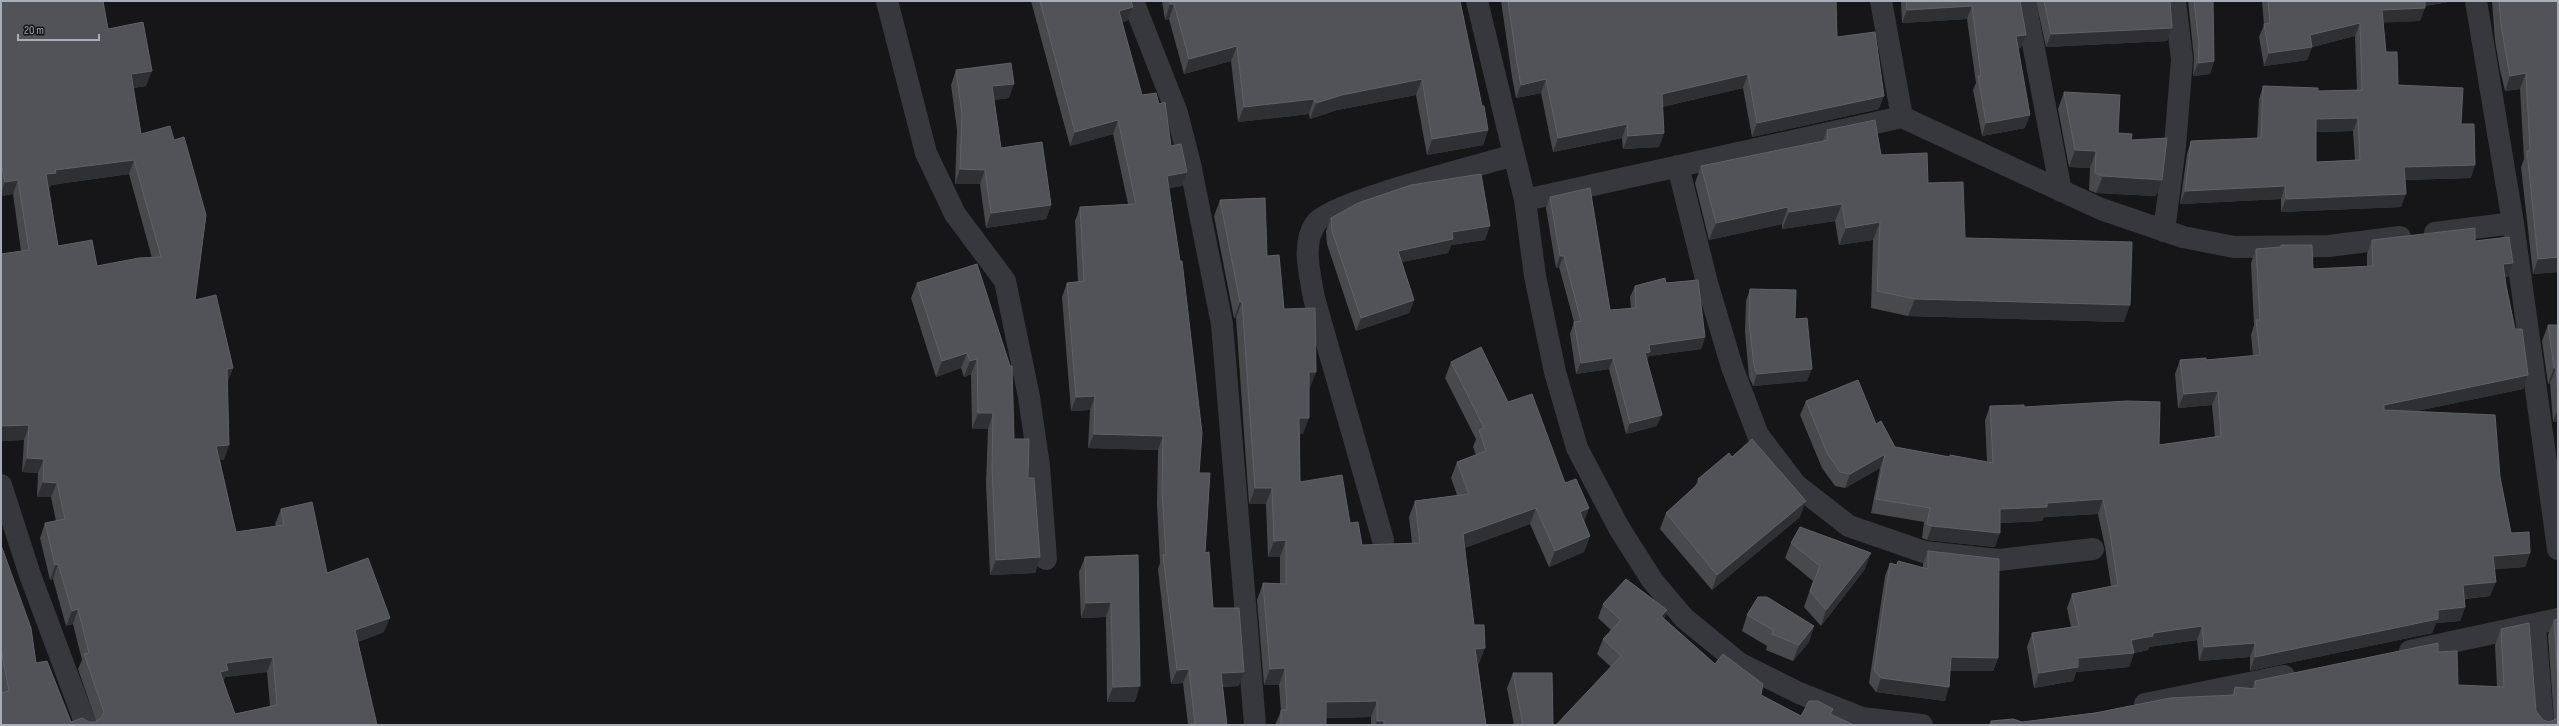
<svg xmlns="http://www.w3.org/2000/svg" width="2559" height="726" font-family="'Sofia Sans Condensed',sans-serif">
  <style>
    .lines { fill: none; stroke-linecap: round; stroke-linejoin: round }
    .minor { stroke: #37383d; stroke-width: 22 }
    .wall { fill: #47494d; fill-rule: evenodd }
    .shaded-wall { fill: #2f3033 }
    .building { fill: #525359; stroke: #5f6168; fill-rule: evenodd }
  </style>
  <rect width="100%" height="100%" fill="#161618"/>
  <g class="lines">
    <path class="minor" d="M887 1 926 153 955 214 1005 281 1029 397 1039 466 1046 559
      M1133 1 1177 113 1190 164 1222 324 1255 725
      M1477 1 1525 200 1535 276 1555 372 1577 448 1619 528 1652 580 1684 618 1739 663 1799 693 1862 718 1922 725
      M1881 1 1902 117
      M2025 1 2061 191
      M2476 1 2513 223 2558 549
      M1678 166 1707 283 1732 367 1758 435 1796 485 1849 526 1924 552 1999 560 2093 549
      M1525 200 1902 117 2101 209 2183 237 2234 247 2329 246 2400 237
      M2164 231 2175 146 2182 59 2175 1
      M2435 233 2513 223
      M1 485 30 575 86 725
      M1383 540 1314 298C1310 274 1301 244 1316 223 1330 202 1482 165 1514 155
      M2535 625 2543 725
      M2410 651 2558 619
      M2145 704 2284 676"/>
  </g>
  <path class="wall" d="M1 1 108 29 146 86 133 88 141 134 195 300 233 368 227 383 224 460H220L236 532 276 526 275 524 281 509 327 573 384 632 358 642 377 725H1V545L36 663 71 722H95L96 721 78 669 82 660 73 624 66 626 53 579 50 580 40 538 45 523 56 521 51 497H37L38 473 22 472 24 440 1 441V254L21 251 13 194 1 196ZM129 174 152 258 97 266 58 246 49 188 50 187 51 185ZM267 672 270 706 235 714 223 681 225 677Z
    M1031 1H1131L1133 7 1127 21 1122 22 1142 95 1171 146 1187 172 1182 186 1169 188 1199 473 1205 553 1213 608 1239 686 1222 687 1227 725 1188 724 1183 683 1171 684 1158 569 1160 563 1157 504 1158 450 1088 448 1090 410 1071 411 1062 297 1067 283 1078 282 1075 221 1080 207 1128 204 1113 134 1070 146Z
    M1162 1H1460L1482 106 1488 130 1483 145 1427 155 1416 95 1337 110 1310 119 1309 114 1238 122 1231 61 1184 74 1169 19 1165 20Z
    M1501 1H1836L1837 37 1879 109 1752 137 1743 88 1662 107 1664 133 1659 147 1623 149 1622 138 1553 152 1541 93 1516 98 1512 77Z
    M1901 1H2020L2021 48H2018L2025 128 1982 136 1973 90 1976 83 1967 19 1902 23Z
    M2036 1H2170L2172 28 2167 41 2046 47Z
    M2188 1H2213L2214 61 2210 74 2193 76 2194 58Z
    M2262 1H2454L2425 6 2420 21 2383 22 2386 52 2398 85 2461 124 2471 178 2405 180 2401 207 2281 212V199L2180 204 2187 154 2191 141 2257 139 2259 99 2263 86 2318 91 2357 90 2355 36 2312 47 2307 60 2264 66 2259 37 2264 25ZM2353 131 2355 160 2316 162V132Z
    M2492 1H2558V272L2533 274 2521 167 2524 159 2520 89 2505 91 2500 70 2495 41Z
    M956 70 1009 98 994 100 1001 148 1051 205 1046 219 986 228 980 184H955L957 130 951 85Z
    M2064 92 2118 133 2131 140 2156 196 2096 193 2089 190 2090 168 2069 167 2058 109Z
    M1827 130 1881 155 1928 183 1965 238 2124 322 1908 316 1871 308 1873 240 1839 245 1835 221 1782 229V224L1709 240 1695 183 1701 166 1823 141Z
    M1550 197 1610 310 1631 308 1630 297 1635 286 1666 283 1705 337 1701 349 1649 356 1647 360 1657 426 1626 434 1609 369 1576 374 1570 334 1574 322 1559 267 1556 268 1546 208Z
    M1220 200 1267 256 1310 388H1309L1303 434H1300V482L1350 523 1362 545 1412 543 1409 517 1415 501 1457 495 1451 478 1457 462 1476 455 1473 447 1476 439 1445 378 1451 362 1508 402 1565 483 1589 508 1584 521 1590 536 1584 552 1549 567 1530 524 1464 548 1479 664H1478L1486 725H1371V717L1326 718V725H1275L1281 711 1279 685H1264L1257 600 1263 583 1280 584V557H1268L1266 504H1249L1236 318H1234L1214 216Z
    M1331 218 1485 240 1451 245 1448 253 1402 262 1414 300 1409 313 1356 331 1327 244 1326 231Z
    M2372 240 2475 241 2513 263 2508 277H2505L2515 329 2528 375 2523 389 2416 411 2500 477 2511 533 2530 553 2525 567 2494 569 2490 596 2465 599V607L2460 621 2436 623 2432 633 2250 671V657L2199 661 2197 640 2149 647 2148 650 2134 653 2129 667 2076 672 2073 681 2034 688 2027 647 2032 633 2071 627 2067 608 2072 594 2111 586 2105 547 2098 514 2044 517 2042 521 2000 523 1995 547 1927 540 1922 538 1924 522 1871 513 1880 468 1845 488 1835 486 1822 468 1800 415 1806 401 1876 424 1895 447 1949 457 1987 462 1985 420 1990 406 2024 407 2159 445 2215 437 2212 405 2178 408 2175 374 2180 360H2206L2253 356 2251 335 2254 325 2251 263 2256 249 2280 247 2281 245 2313 269 2367 266V254Z
    M977 264 1014 439 1028 478 1040 557 1035 573 990 575 986 483 988 429H972L971 374 964 377 961 368 936 377 911 298 917 283Z
    M1750 289 1795 319 1807 381 1753 386 1749 377 1745 332 1746 301Z
    M2548 325H2558V421L2553 422 2550 383 2548 384 2542 341Z
    M1732 457 1800 517 1712 590 1660 529 1666 513 1695 487 1698 479Z
    M1791 543 1865 569 1821 626 1804 607 1813 581 1785 558Z
    M1928 551 1998 658 1993 671H1950L1945 701 1876 692 1869 683 1885 576 1890 563 1896 565 1898 561 1923 568V564Z
    M1138 555 1135 702H1107L1106 617 1081 618 1079 572 1085 557Z
    M1626 579 1667 610 1664 619 1715 664 1723 654 1763 684 1761 695 1801 716 1809 701H1818L1833 709 1831 715 1854 725H1556L1611 667 1597 654 1603 639 1611 630 1598 618 1603 604Z
    M1747 615 1814 626 1809 642 1793 661 1766 650 1767 646 1742 631Z
    M2558 619V725H1989L1991 721 2022 722 2232 695 2235 687 2252 689 2255 681 2438 652 2458 685 2497 687 2495 645 2501 629 2536 711 2543 720 2549 722 2554 720 2548 635 2554 620Z
    M1513 673 1553 725H1514L1507 688Z"/>
  <path class="shaded-wall" d="M2421 1H2454L2419 7Z
    M1170 4H1174L1169 19 1165 20Z
    M1972 6 1967 19 1902 23 1907 10Z
    M1133 7 1127 21 1114 25 1119 11Z
    M2425 8 2420 21 2377 23 2382 10Z
    M2360 23 2355 36 2312 47 2307 60 2264 66 2269 53 2310 35Z
    M2172 28 2167 41 2046 47 2051 34Z
    M2026 35 2021 48 2011 49 2016 36Z
    M1237 46 1231 61 1184 74 1189 59Z
    M2214 61 2210 74 2193 76 2198 63Z
    M152 71 146 86 125 89 131 74Z
    M2526 73 2520 89 2505 91 2510 76Z
    M1748 74 1743 88 1657 108 1662 94Z
    M1422 79 1416 95 1337 110 1310 119 1316 103 1342 95Z
    M1546 79 1541 93 1516 98 1521 85Z
    M1014 84 1009 98 987 101 992 86Z
    M1884 96 1879 109 1752 137 1757 123Z
    M1314 99 1309 114 1238 122 1244 107Z
    M2030 115 2025 128 1982 136 1986 123Z
    M2358 118 2353 131 2311 132 2316 119Z
    M1118 120 1113 134 1070 146 1075 132Z
    M1627 124 1622 138 1553 152 1558 138Z
    M1488 130 1483 145 1427 155 1432 139Z
    M1664 133 1659 147 1623 149 1628 136Z
    M2075 150 2096 151 2090 168 2069 167Z
    M134 160 129 174 51 185 50 187 41 189 46 174 55 170Z
    M2475 165 2471 178 2400 180 2404 167Z
    M960 169 985 170 980 184H955Z
    M1187 172 1182 186 1162 190 1167 176Z
    M2103 176 2162 180 2156 196 2096 193Z
    M18 180 13 194 1 196V193L5 182Z
    M2285 186 2281 199 2180 204 2185 191Z
    M2406 194 2401 207 2281 212 2286 199Z
    M1842 204 1835 221 1782 229 1789 212Z
    M1051 205 1046 219 986 228 991 213Z
    M1788 207 1782 224 1709 240 1716 223Z
    M1880 222 1873 240 1839 245 1846 228Z
    M1490 226 1485 240 1451 245 1448 253 1393 264 1398 251 1452 232Z
    M1560 256H1564L1559 267 1556 268Z
    M2558 257V272L2533 274 2538 259Z
    M2513 263 2508 277 2498 278 2503 264Z
    M1915 299 2130 305 2124 322 1908 316Z
    M1414 300 1409 313 1356 331 1361 318Z
    M1242 301 1236 318H1234L1240 302Z
    M1705 337 1701 349 1649 356 1646 364 1645 353 1649 345Z
    M967 353 961 368 936 377 942 361Z
    M1613 358 1609 369 1576 374 1581 363Z
    M977 359 971 374 964 377 970 361Z
    M233 368 227 383V369Z
    M2554 368H2556L2550 383 2548 384Z
    M1812 369 1807 381 1753 386 1757 374Z
    M1309 372H1316L1310 388H1303Z
    M2528 375 2523 389 2379 419 2384 405Z
    M2218 391 2212 405 2178 408 2184 394Z
    M1095 396 1090 410 1071 411 1076 397Z
    M2558 408V421L2553 422Z
    M978 413H993L988 429H972Z
    M1662 415 1657 426 1626 434 1630 423Z
    M1299 418H1309L1303 434H1293Z
    M29 425 24 440 1 441V426Z
    M1094 434 1163 436 1158 450 1088 448Z
    M229 445 224 460H211L216 446Z
    M1885 454 1880 468 1845 488 1850 474Z
    M27 458 44 459 38 473 22 472Z
    M43 482 57 483 51 497H37Z
    M1255 488H1272L1266 504H1249Z
    M2103 499 2098 514 2044 517 2042 521 1995 523 2000 509 2047 503Z
    M1806 501 1800 517 1712 590 1717 575Z
    M1536 508 1530 524 1457 551 1463 534Z
    M1589 508 1583 525 1580 512Z
    M1932 526 2000 533 1995 547 1927 540Z
    M1590 536 1584 552 1549 567 1555 551Z
    M1286 540 1280 557H1268L1274 541Z
    M1871 553 1865 569 1821 626 1826 610Z
    M2530 553 2525 567 2488 570 2493 556Z
    M1040 557 1035 573 990 575 996 560Z
    M58 564 53 579 50 580 55 565Z
    M2496 582 2490 596 2458 599 2463 585Z
    M1111 602 1106 617 1081 618 1086 603Z
    M2465 607 2460 621 2436 623 2432 633 2250 671 2255 657 2438 610Z
    M78 609 73 624 66 626 72 611Z
    M1667 610 1661 625V616Z
    M390 618 384 632 350 645 355 630Z
    M1814 626 1809 642 1793 661 1799 645Z
    M2202 626 2197 640 2149 647 2148 650 2132 653H2134L2129 667 2076 672 2073 681 2034 688 2039 673 2078 658 2153 633Z
    M2255 643 2250 657 2199 661 2204 647Z
    M1485 648 1479 664 1469 666 1475 649Z
    M273 657 267 672 225 677 222 684 220 672 226 663Z
    M1951 657 1998 658 1993 671H1946Z
    M1285 668 1279 685H1264L1270 669Z
    M1189 669 1183 683 1171 684 1177 670Z
    M1244 672 1239 686 1216 687 1221 673Z
    M1881 678 1949 687 1945 701 1876 692Z
    M1140 686 1135 702H1107L1113 687Z
    M1377 701 1371 717 1320 718 1326 702Z
    M1377 721H1384L1383 725H1376Z"/>
  <path class="building" d="M1 1H103L108 29 143 22 152 71 131 74 141 134 170 126 174 140 184 137 206 215 195 300 216 295 233 368 227 369 229 445 216 446 236 532 284 525 281 509 312 502 327 573 368 558 390 618 355 630 377 725H1V693L9 691 1 649V545L31 628 36 663 47 661 71 722 82 718 89 722H95L101 718 104 712 84 654 89 653 78 609 72 611 58 564 55 565 45 523 65 519 57 483 43 482 44 459 27 458 29 425 1 426V254L29 250 18 180 5 182 1 163ZM134 160 161 257 139 258 97 266 92 240 58 246 46 174 56 173 55 170ZM273 657 277 705 235 714 220 672 228 670 226 663Z
    M1040 1H1131L1133 7 1119 11 1142 95 1156 93 1159 104 1165 102 1171 146 1181 144 1187 172 1167 176 1180 261H1182L1202 433 1199 473H1210L1205 553 1209 552 1213 608H1239L1244 672 1221 673 1227 725H1184L1195 724 1189 669 1177 670 1163 555H1166L1162 490 1163 436 1094 434 1095 396 1076 397 1067 283 1084 281 1080 207 1136 204 1118 120 1075 132Z
    M1170 1H1460L1482 106H1484L1488 130 1432 139 1422 79 1342 95 1316 103 1314 99 1244 107 1237 46 1189 59 1174 4H1170Z
    M1508 1H1836L1837 37 1875 32 1884 96 1757 123 1748 74 1662 94 1664 133 1628 136 1627 124 1558 138 1546 79 1521 85 1517 63Z
    M1906 1H2020L2026 35 2016 36 2030 115 1986 123 1978 76H1981L1972 6 1907 10Z
    M2044 1H2170L2172 28 2051 34Z
    M2194 1H2213L2214 61 2198 63 2199 44Z
    M2268 1H2425V8L2382 10 2386 52H2397L2398 85 2463 88 2461 124H2474L2475 165 2404 167 2406 194 2286 199 2285 186 2185 191 2191 141 2261 138 2263 86 2318 88V91L2362 90 2360 23 2310 35 2312 47 2269 53 2264 24 2270 23ZM2358 118 2360 160 2316 162V119Z
    M2499 1H2558V257L2538 259 2527 151H2530L2526 73 2510 76 2506 54 2501 25Z
    M1011 63 1014 84 992 86 1001 148 1042 142 1051 205 991 213 985 170 960 169 962 115 956 70Z
    M2064 92 2120 95 2118 133 2132 134 2131 140 2167 138 2162 180 2103 176 2095 173 2096 151 2075 150Z
    M1875 120 1881 155 1927 153 1928 183 1963 182 1965 238 2132 242 2130 305 1915 299 1877 291 1880 222 1846 228 1842 204 1789 212 1788 207 1716 223 1701 166 1828 140 1827 130Z
    M1481 174 1490 226 1452 232 1453 239 1398 251 1414 300 1361 318 1332 231 1331 218 1358 203 1411 185Z
    M1590 188 1610 310 1636 308 1635 286 1665 278 1666 283 1698 280 1705 337 1649 345 1650 352 1645 353 1662 415 1630 423 1613 358 1581 363 1574 322 1581 321 1564 256H1560L1550 197Z
    M1265 198 1267 256 1279 255 1284 309 1315 308 1316 372H1309V418H1299L1300 482 1342 475 1350 523 1358 522 1362 545 1420 543 1415 501 1469 494 1457 462 1486 451 1479 430 1484 428 1451 362 1481 347 1508 402 1532 394 1565 483 1576 479 1589 508 1580 512 1590 536 1555 551 1536 508 1463 534 1474 625H1484L1485 648 1475 649 1486 725H1384V721H1377V701L1326 702V725H1281V710H1287L1285 668 1270 669 1263 583 1286 584V540L1274 541 1272 488H1255L1242 301 1240 302 1220 200Z
    M2475 228V241L2509 237 2513 263 2503 264 2506 286 2515 329H2522L2528 375 2384 405V410L2495 415 2500 477 2511 533 2529 532 2530 553 2493 556 2496 582 2463 585 2465 607 2438 610V619L2255 657V643L2204 647 2202 626 2153 633V636L2131 640 2134 653 2078 658V667L2039 673 2032 633 2079 626 2072 594 2118 585 2110 533 2103 499 2047 503V507L2000 509V533L1932 526 1927 524 1930 508 1876 499 1885 454 1850 474 1840 472 1827 453 1806 401 1858 380 1876 424 1881 421 1895 447 1950 457V455L1993 463 1990 406 2024 405V407L2127 401 2160 402 2159 445 2221 436 2218 391 2184 394 2180 360 2206 358V360L2260 355 2256 320H2260L2256 249 2281 247V245H2312L2313 269 2373 266 2372 240Z
    M977 264 1010 366H1012L1014 439H1029L1028 478H1034L1040 557 996 560 992 468 993 413H978L977 359 970 361 967 353 942 361 917 283Z
    M1750 289 1796 290 1795 319 1807 318 1812 369 1757 374 1754 366 1749 321Z
    M2548 325H2558V396L2556 368H2554Z
    M1752 439 1806 501 1717 575 1666 513 1700 482 1698 479 1729 453 1732 457Z
    M1800 527 1871 553 1826 610 1810 591 1820 566 1791 543Z
    M1928 551 1999 559 1998 658 1951 657 1949 687 1881 678 1874 670 1890 563 1897 565 1898 561 1928 569Z
    M1138 555 1140 686 1113 687 1111 602 1086 603 1085 557Z
    M1626 579 1667 610 1661 616 1715 664 1723 654 1763 684 1761 695 1801 716 1809 701H1818L1833 709 1830 714 1854 725H1556L1621 656 1603 639 1621 620 1603 604Z
    M1758 597H1767L1814 626 1799 645 1772 634 1773 630 1747 615Z
    M2558 619V681L2554 620Z
    M2529 623 2536 711 2543 720 2549 722 2556 719 2558 717V725H1991V721L2013 719 2022 722 2095 713 2170 698 2234 695 2235 687 2255 689V681L2438 643V652L2457 651 2458 685 2504 687 2501 629Z
    M1513 673H1552L1553 725H1523Z"/>
  <rect width="2559" height="726" fill="none" stroke="#a8adb8" stroke-width="4"/>
  <path d="M18 34v6h81v-6" fill="none" stroke="#a8adb8" stroke-width="2"/>
  <text x="24" y="34" font-size="12" fill="#a8adb8" stroke="#111113" stroke-width="3" paint-order="stroke">20 m</text>
</svg>
